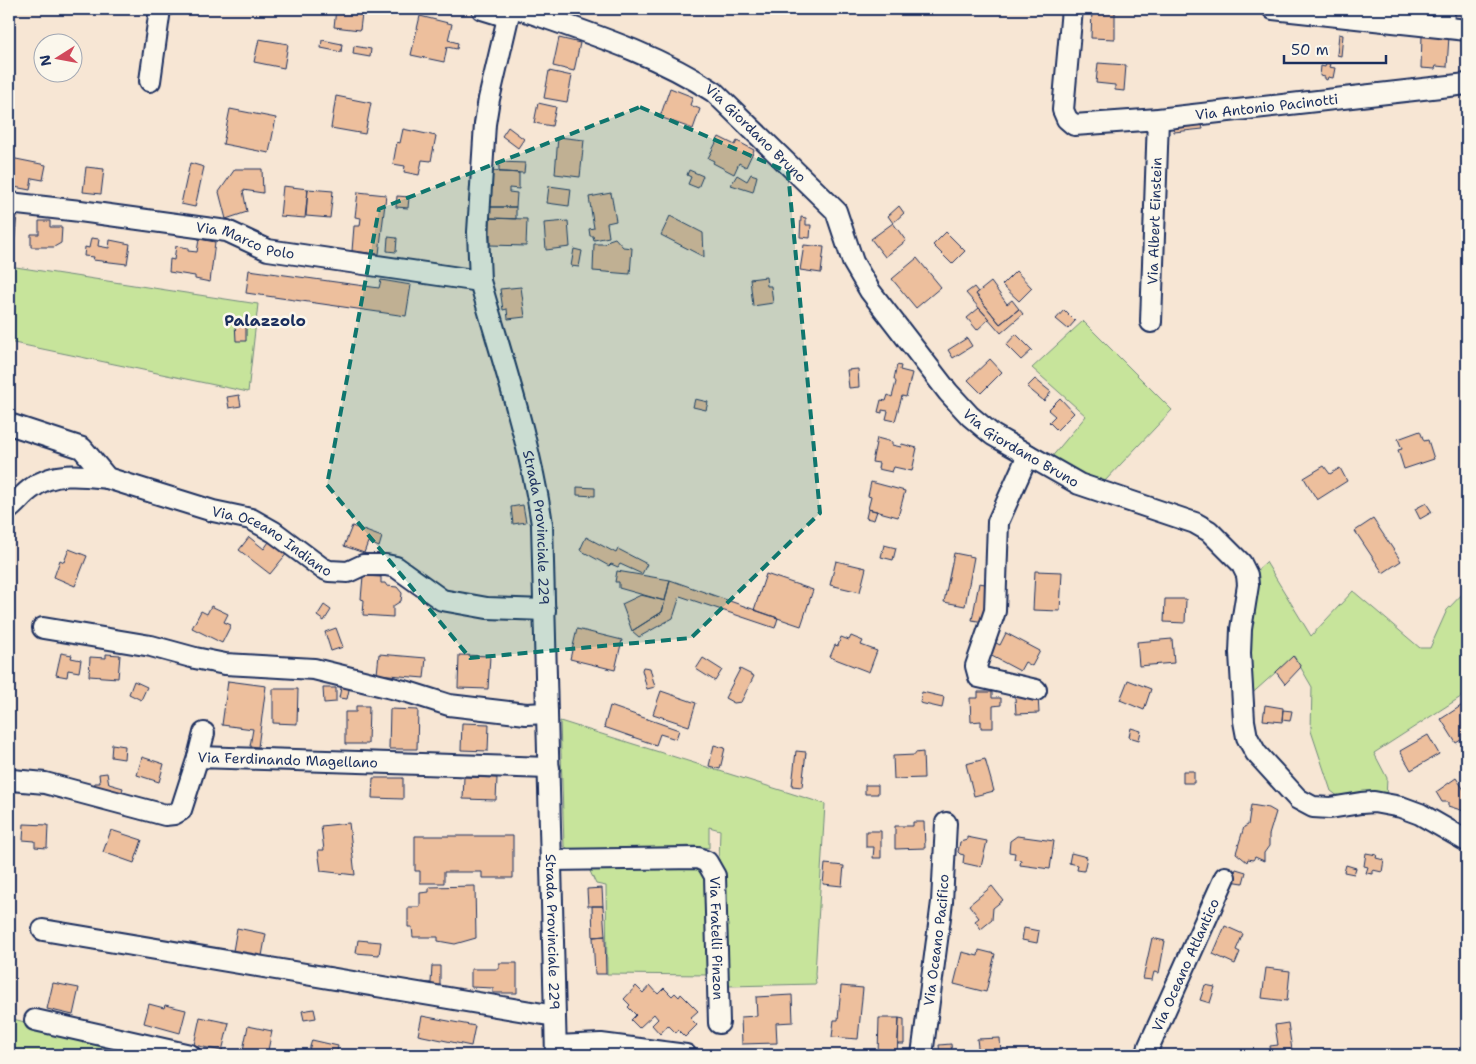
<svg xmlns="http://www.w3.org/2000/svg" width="1476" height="1064" font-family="'Shantell Sans',sans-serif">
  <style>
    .green { fill: #c7e49b; stroke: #718a7c }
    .building { fill: #edbf9d; stroke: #1b2f5e }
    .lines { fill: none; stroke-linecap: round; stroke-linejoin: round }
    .minor-casing { stroke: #1b2f5e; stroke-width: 24 }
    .minor { stroke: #fbf7ec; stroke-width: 20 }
    .marked { fill: #0f766e; fill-opacity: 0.2; stroke: #0f766e; stroke-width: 4; stroke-dasharray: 10 6; stroke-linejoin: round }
    .labels { text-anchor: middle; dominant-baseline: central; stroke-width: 5; stroke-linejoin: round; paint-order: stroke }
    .street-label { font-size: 14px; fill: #1b2f5e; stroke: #fbf7ec }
    .quarter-label { font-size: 16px; font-weight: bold; fill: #1b2f5e; stroke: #fbf7ec }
  </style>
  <rect width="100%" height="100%" fill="#f7e6d4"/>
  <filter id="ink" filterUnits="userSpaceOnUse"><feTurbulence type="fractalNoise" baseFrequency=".02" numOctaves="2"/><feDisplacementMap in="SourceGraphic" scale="10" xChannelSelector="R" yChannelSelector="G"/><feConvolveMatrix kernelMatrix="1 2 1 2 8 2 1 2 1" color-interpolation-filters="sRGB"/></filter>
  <g filter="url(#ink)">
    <path class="green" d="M9 266 258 304 248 392 9 342Z
      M1083 321 1172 410 1104 482 1079 474 1050 459 1086 416 1032 368Z
      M1266 562 1311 636 1353 591 1420 648H1430L1447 610 1467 589V693L1374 753 1387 778 1386 799 1339 797 1331 791 1311 731 1312 687 1294 656 1247 698 1252 575Z
      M560 721 825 804 815 974 816 984 728 986 726 880 719 861 720 830 709 827V848L695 846 570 850 564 846Z
      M587 865 694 866 705 878 709 975 607 974 606 886 596 884Z
      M9 1018 155 1055H9Z"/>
    <path class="building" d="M336 9H373V15L362 13 360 30 334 27Z
      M1092 9 1115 10V39L1091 38Z
      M1400 9H1431V13Z
      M420 16 452 24 448 40 458 43 457 49 447 47 444 62 411 55Z
      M1339 34 1343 35 1341 56 1337 55Z
      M1422 35 1449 36 1447 67 1436 66 1435 69 1421 68Z
      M559 38 580 43 574 71 553 66Z
      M259 39 288 44 284 68 254 62Z
      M322 40 342 44 341 52 321 48Z
      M354 46 371 49 370 57 353 54Z
      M1098 63 1126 65 1124 91 1115 90V85L1096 83Z
      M1326 63 1330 64 1329 67 1335 68 1333 78 1328 77 1327 80 1325 79V77L1320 76 1321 66 1325 67Z
      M549 71 572 76 567 102 544 98Z
      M670 88 693 97 690 105 700 109 693 129 660 117Z
      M336 96 371 103 365 134 331 128Z
      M538 103 556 107 552 126 534 123Z
      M230 109 276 118 269 153 223 144Z
      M1201 120 1203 129 1174 132 1173 124Z
      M508 127 524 139 518 148 502 136Z
      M403 129 436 136 431 161 422 160 419 175 404 172 405 166 393 164 397 142 400 143Z
      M558 137 584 140 580 177 555 174Z
      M719 137 735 145 737 141 754 150 746 167 739 163 734 174 713 163 714 161 708 158Z
      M11 158 46 165 43 180 32 178 30 190 9 186V171Z
      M499 162 525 163 524 173 499 172Z
      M190 163 204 167 195 207 181 204Z
      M86 167 104 169 101 194 83 192Z
      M235 169H262L263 193 243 190 247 212 226 219 219 192Z
      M689 170 703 176 698 188 688 184 691 177 687 175Z
      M492 171 519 173V189L509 188V192L517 193 516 207H490Z
      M751 174 757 176 753 192 731 185 737 175 747 181Z
      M283 186 308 189 305 218 280 216Z
      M549 186 571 189 569 206 547 203Z
      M308 189 333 191 330 218 306 216Z
      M358 192 386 195 379 254 352 251 354 226H360L361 218 355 217Z
      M611 193 616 221 607 223 609 237 594 240 593 236H590L589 229 594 228 589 197Z
      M397 196 409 197 408 208 396 207Z
      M899 206 904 213 893 223 888 216Z
      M490 207H516V219L490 218Z
      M9 214 17 215 14 245 9 244Z
      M670 216 703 233 704 257 661 235Z
      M801 217 806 218V225H811L810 238 800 237Z
      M490 218 527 219 526 246 490 245Z
      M39 221H50V227H62L61 243 54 247H31V234H39Z
      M568 221 570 247 546 250 544 223Z
      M893 223 906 241 885 257 871 239Z
      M946 232 965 251 952 264 933 245Z
      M388 237 397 238 396 252 387 251Z
      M91 238 99 239 98 246 109 248 110 240 130 244 127 264 93 260 94 257 84 256 85 247 89 248Z
      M615 238 623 247 632 248 630 274 593 271 594 244H605L609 240Z
      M199 239 215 242 210 282 195 279V276L169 272 170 259 174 260 176 246 188 248V251L197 252Z
      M804 245 824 247 821 273 800 270Z
      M574 249 582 251 579 267 571 266Z
      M917 258 941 287 916 308 892 279Z
      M249 270 379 288 381 280 411 285 406 316 246 293Z
      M1016 271 1032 288 1019 301 1002 285Z
      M766 277 767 286H771L773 303 753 306 750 279Z
      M991 282 1007 304 1012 300 1019 309 1000 324 976 294Z
      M521 287 525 317 508 319 507 309 503 310 500 289Z
      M974 287 978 292 976 294 1000 324 1019 309 1023 314 1001 333 966 293Z
      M979 308 989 319 977 330 967 318Z
      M1064 310 1075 321 1068 329 1056 319Z
      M235 322H246V341H236Z
      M1016 334 1032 350 1021 360 1006 345Z
      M967 338 972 346 953 358 948 350Z
      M990 359 1002 372 981 393 968 380Z
      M897 365 901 366 900 370 912 373 906 397 902 396 895 421 886 419 888 411 882 410V413L878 412 881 400 886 401 888 395 892 397 896 382 894 379Z
      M858 369 859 387 849 388 847 370Z
      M1035 379 1051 392 1044 401 1027 387Z
      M239 395 241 406 229 408 227 397Z
      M1060 398 1074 413 1057 430 1049 422 1055 416 1048 410Z
      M695 399 708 402 706 410 693 407Z
      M1420 431 1424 441 1428 440 1434 459 1404 469 1398 450 1402 449 1398 439Z
      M877 438 892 442V445L901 447 902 444 917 448 912 471 894 467 892 472 878 469 879 463 872 462Z
      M1324 466 1330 474 1340 468 1347 481 1317 500 1304 478Z
      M871 482 905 491 898 517 868 509 871 497 868 496Z
      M577 487 595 488V496L577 495Z
      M1426 503 1432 512 1420 519 1415 509Z
      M523 505 526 522 513 524 511 507Z
      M868 509 877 511 874 520 866 518Z
      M1373 519 1401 561 1383 573 1355 531Z
      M352 526 382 537 379 547 368 542 364 553 344 546Z
      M249 537 264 549 271 539 288 552 270 574 239 550Z
      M586 537 616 553 618 549 647 564 642 574 620 564 618 567 611 564 609 566 580 550Z
      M884 545 896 548 893 560 881 557Z
      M69 549 87 556 75 586 54 577 60 560 64 562Z
      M954 553 974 557 965 606 944 602Z
      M836 561 866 568 860 592 830 585Z
      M617 571 670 580 665 601 619 588V582H615Z
      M1035 571 1062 572 1060 611 1033 610Z
      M766 574 813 590 801 626 754 610Z
      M363 576 381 577V583H385L387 586 397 587 402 593 401 601 393 606V617L363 615 364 600 361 599Z
      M670 580 778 618 775 628 680 596 673 618 639 637 632 631 662 612Z
      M979 583 991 585 984 622 972 620Z
      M641 595 665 601 662 612 632 631 622 604Z
      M1165 599H1186L1185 623 1164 622Z
      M324 605 331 610 324 621 317 616Z
      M211 606 228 614 224 622 231 625 222 643 192 628 201 611 207 614Z
      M336 628 343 647 331 651 325 632Z
      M577 629 622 640 615 670 570 659Z
      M1006 633 1040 651 1032 666 1025 662 1020 671 988 654 994 642 1000 645Z
      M851 636 863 641 861 645 877 651 869 672 830 657 835 645 838 646 841 637 849 640Z
      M1172 639 1174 663 1139 666 1137 642Z
      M61 653 72 655 71 658 81 660 79 672 68 670 67 677 56 675Z
      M106 654 120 655 118 678 89 676 90 657 106 658Z
      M379 654 426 658 424 678 377 674Z
      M459 655 490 656 488 689 458 688Z
      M1293 656 1301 667 1285 684 1276 672Z
      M703 658 722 670 715 681 696 669Z
      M643 667 650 668 655 687 647 689 642 670Z
      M740 669 754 676 741 702 734 703 725 698Z
      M1128 680 1151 689 1144 710 1120 700Z
      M134 681 147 687 141 700 129 694Z
      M228 681 266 686 258 747 250 746 253 729 222 725Z
      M342 683 350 685 347 699 339 698Z
      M323 688H336V702L324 703Z
      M273 689H298L297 724 273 723Z
      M661 691 696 703 689 726 653 714Z
      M922 692 944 697 942 708 920 703Z
      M978 692H992V698H1001V705L993 706V728H981V721L971 722 970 698H978Z
      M1038 696 1039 713 1016 714 1015 697Z
      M1467 702V736L1456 743 1441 719Z
      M1265 705 1283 708 1282 722 1263 720Z
      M356 706H369L368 744H345V712H356Z
      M610 706 679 730 676 739 660 734 656 745 604 727Z
      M390 709 418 710 417 749H389Z
      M1283 710 1292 711 1290 721 1282 720Z
      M462 723 489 724 488 751 461 750Z
      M1131 728 1141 731 1139 740 1129 737Z
      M1428 735 1439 754 1411 770 1400 751Z
      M112 744 125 746 124 759 111 757Z
      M714 745 725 748 720 769 709 766Z
      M796 751 806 752 802 787 792 786Z
      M923 752 924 778 894 779 893 756 915 755V753Z
      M142 757 164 764 159 782 137 775Z
      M985 759 994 791 974 796 966 764Z
      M1183 771H1194V783H1183Z
      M107 773 109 784 123 788 120 798 91 791 95 783H100L99 774Z
      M464 777 497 778 496 800 463 799Z
      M373 778H403V799L372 798Z
      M1456 778 1467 794V812L1448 806V802H1442L1436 792Z
      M865 785H878V794H865Z
      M1251 805 1269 808 1276 812 1269 835V846L1264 853V861L1255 857 1253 860 1248 859 1247 862 1236 853 1244 827 1248 825Z
      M913 822H924L925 848 895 849V826H913Z
      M349 823 355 875 321 871 318 850H324L321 826Z
      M24 824 48 825 47 848 35 847V841L23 840Z
      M111 830 142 840 134 863 103 852Z
      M866 831H881V858H873L874 847H866Z
      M415 836H513V878H482V872H444V883H420V871H415Z
      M1017 836 1054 841 1050 869 1020 865 1021 860 1014 859 1015 853 1009 852 1010 841Z
      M967 837 987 841 981 867 963 863 964 855 960 854 958 852 960 842 967 840Z
      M1071 853 1087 857 1084 871 1077 870 1078 865 1069 863Z
      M1366 853 1377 855 1376 858 1384 860 1382 872 1373 870V874L1366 873 1368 867 1364 866Z
      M825 864 844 866 842 886 823 884Z
      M1346 865 1356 868 1354 874 1344 872Z
      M1236 869 1246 872 1243 883 1231 881Z
      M475 886 476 938 455 944 438 941V937H413L412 927H408V907H420V893L429 892V887Z
      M992 886 1003 900 993 908 992 920 981 929 975 921 979 918 969 905Z
      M602 888 603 906H588L587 889Z
      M592 906H603L605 936 593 937Z
      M1225 926 1243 934 1236 950 1240 952 1235 964 1213 954Z
      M237 928 266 934 262 956 233 951Z
      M1024 928 1039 931 1037 943 1022 940Z
      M605 936 606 974H595L593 937Z
      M1152 938 1165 941 1159 973 1154 972 1152 980 1143 979Z
      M358 940 381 942 379 955 356 953Z
      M979 950 995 954 986 992 954 984 962 952 978 956Z
      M499 963H517V993H493V988L471 987V969H499Z
      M432 966H440V989L421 986 422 982 431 983Z
      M1266 968 1290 971 1287 1001 1262 998Z
      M53 983 79 988 73 1015 47 1009Z
      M650 985 658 994 664 988 672 996 675 993 679 997 681 994 698 1011 690 1018 697 1025 685 1037 678 1030 676 1033 668 1025 660 1034 652 1025 658 1019 654 1014 639 1028 631 1020 636 1015 628 1007 630 1005 624 999 636 986 643 993Z
      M1205 985 1215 987 1210 1003 1200 1000Z
      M841 986 863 988 858 1039 832 1037 834 1020H838Z
      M792 995 793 1022 776 1023 777 1043 742 1044 741 1017 757 1016 756 997Z
      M149 1004 164 1008 165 1005 186 1010 180 1033 144 1023Z
      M314 1009 316 1018 304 1020 302 1011Z
      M422 1016 475 1026 471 1046 418 1035Z
      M200 1017 229 1023 222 1051 194 1045Z
      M879 1018H899L897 1055H878Z
      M899 1018 904 1019V1044H898Z
      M1288 1023 1292 1050 1271 1053 1270 1046 1278 1045 1275 1025Z
      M248 1026 272 1031 267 1055H242Z
      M1000 1038 1001 1055H979L977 1039Z
      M312 1040 338 1046 336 1055H312L313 1051 309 1050Z
      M951 1044 952 1055H940L939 1045Z"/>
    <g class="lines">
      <defs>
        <g id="minor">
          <path d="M482 9 508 17"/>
          <path id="s1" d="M510 9 489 99 485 124 478 232 480 281C503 362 530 441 542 524L556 1055"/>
          <path id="s2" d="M520 9C585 32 655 53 714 92L836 211 853 262 870 291 948 392 970 416 993 435 1079 484 1195 523 1209 531 1241 563 1247 575 1248 585 1241 629 1240 653 1244 721 1247 737 1256 753 1298 799 1313 807 1330 808 1361 803 1374 802 1401 807 1420 814 1467 841"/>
          <path id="s3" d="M1072 9 1063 110 1067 119 1074 125 1158 119 1467 84"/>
          <path d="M1273 9 1467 30"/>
          <path d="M1443 27 1444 9"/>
          <path d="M150 81 160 9"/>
          <path id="s4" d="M9 203 80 211 227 231 268 250 480 281"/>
          <path id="s5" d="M1151 322 1158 119"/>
          <path id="s6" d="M9 424 82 448 107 478 213 511 251 519 274 532 322 568 329 571 348 572 363 565H386L396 567 442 600 487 608 545 610"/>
          <path d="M1028 455 998 522 995 611 976 666 979 677 1036 690"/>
          <path d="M9 509C17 503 23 494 32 488 54 471 81 475 107 478"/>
          <path d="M43 628 151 646 195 658 225 664 314 669 408 692 449 705 526 714 547 713"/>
          <path d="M198 757 204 733"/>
          <path id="s7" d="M12 780 45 783 165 815 174 814 181 810 198 757 549 768"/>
          <path id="s8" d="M551 860 698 858 707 862 715 876 719 1023"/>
          <path d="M43 930 555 1016"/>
          <path d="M35 1020 190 1055"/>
          <path d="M556 1046 601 1044 686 1055"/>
          <path id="s9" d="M922 1055 942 902 946 823"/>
          <path id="s10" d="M1147 1055 1149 1046 1225 877"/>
        </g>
      </defs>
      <use href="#minor" class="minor-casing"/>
      <use href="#minor" class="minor"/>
    </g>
  </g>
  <path class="marked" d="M640 107 788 172 820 513 691 638 470 658 327 485 379 209Z"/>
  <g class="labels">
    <g class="street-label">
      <text stroke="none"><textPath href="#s3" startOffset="314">Via Antonio Pacinotti</textPath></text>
      <text stroke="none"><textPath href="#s2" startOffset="270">Via Giordano Bruno</textPath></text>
      <text stroke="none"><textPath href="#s5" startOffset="101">Via Albert Einstein</textPath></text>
      <text stroke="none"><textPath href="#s4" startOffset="240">Via Marco Polo</textPath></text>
      <text stroke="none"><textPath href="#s2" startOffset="690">Via Giordano Bruno</textPath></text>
      <text stroke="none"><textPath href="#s1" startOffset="529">Strada Provinciale 229</textPath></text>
      <text stroke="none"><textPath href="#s6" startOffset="294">Via Oceano Indiano</textPath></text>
      <text stroke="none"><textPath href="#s7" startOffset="320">Via Ferdinando Magellano</textPath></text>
      <text stroke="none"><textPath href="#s1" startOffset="934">Strada Provinciale 229</textPath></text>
      <text stroke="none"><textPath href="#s8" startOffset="235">Via Fratelli Pinzon</textPath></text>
      <text stroke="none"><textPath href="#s9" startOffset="116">Via Oceano Pacifico</textPath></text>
      <text stroke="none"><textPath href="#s10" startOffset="98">Via Oceano Atlantico</textPath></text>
    </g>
    <g class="quarter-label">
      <text x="265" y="320">Palazzolo</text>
    </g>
  </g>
  <rect width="1476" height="1064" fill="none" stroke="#fbf7ec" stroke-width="30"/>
  <rect x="15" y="15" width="1446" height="1034" fill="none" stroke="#1b2f5e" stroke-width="2" filter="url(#ink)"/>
  <g transform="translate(58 58) rotate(259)"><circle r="24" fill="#fbf7ec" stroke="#a1a7b3"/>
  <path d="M0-4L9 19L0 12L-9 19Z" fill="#d1495b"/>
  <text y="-8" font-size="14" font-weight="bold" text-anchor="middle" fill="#1b2f5e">N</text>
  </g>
  <path d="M1284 55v8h102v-8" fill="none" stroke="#1b2f5e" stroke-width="2.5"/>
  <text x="1291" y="55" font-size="15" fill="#1b2f5e" stroke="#fbf7ec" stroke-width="4" paint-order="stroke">50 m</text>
</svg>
